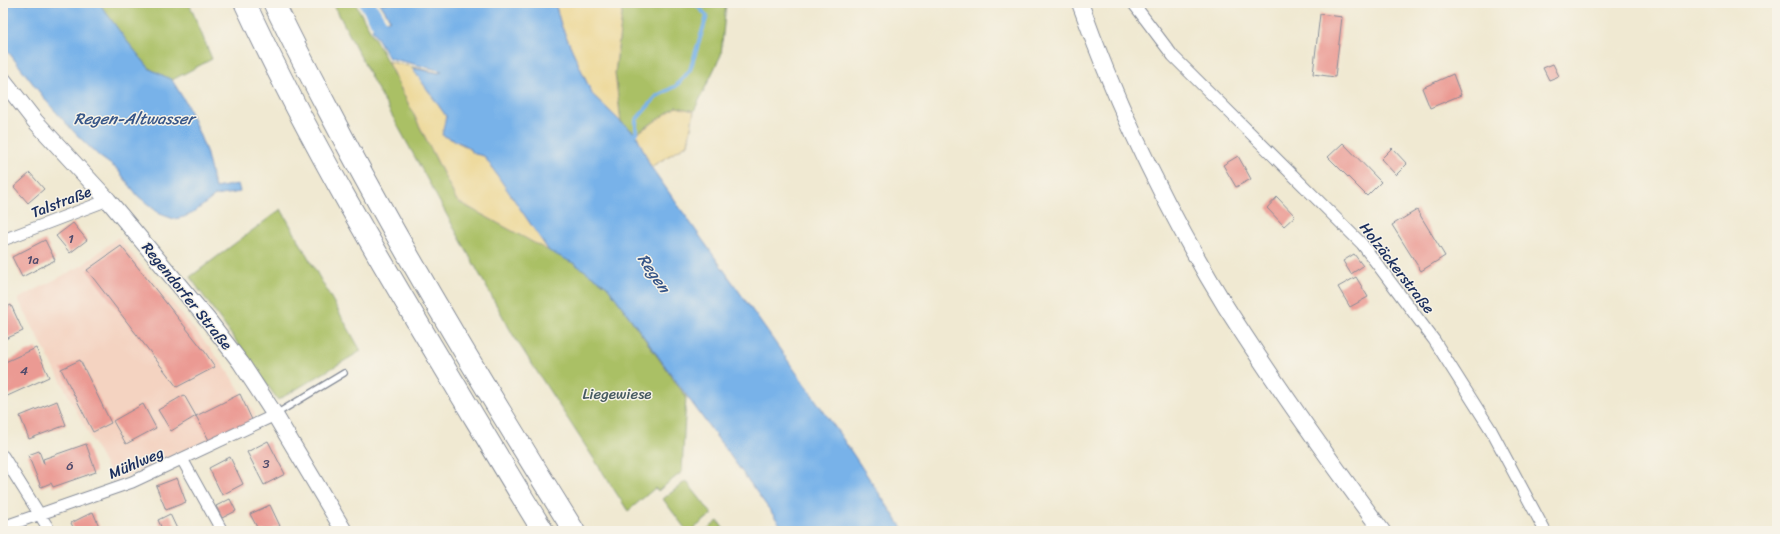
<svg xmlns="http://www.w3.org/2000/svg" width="1780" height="534" font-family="Sriracha,sans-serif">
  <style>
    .built { fill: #f4d3c1 }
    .green { fill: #aac065; stroke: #627862 }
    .sand { fill: #eeda9e; stroke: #84847e }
    .water { fill: #78b2e9; stroke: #4a70a4 }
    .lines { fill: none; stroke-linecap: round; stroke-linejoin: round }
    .stream { stroke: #78b2e9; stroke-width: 4 }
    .canal { stroke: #78b2e9; stroke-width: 15 }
    .building { fill: #eb9a93 }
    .lane-casing { stroke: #868c98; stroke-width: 8 }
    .street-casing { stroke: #868c98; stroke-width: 13 }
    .secondary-casing { stroke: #868c98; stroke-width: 18 }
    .highway-casing { stroke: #868c98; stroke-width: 23 }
    .lane { stroke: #fff; stroke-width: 5.5 }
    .street { stroke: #fff; stroke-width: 11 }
    .secondary { stroke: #fff; stroke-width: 16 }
    .highway { stroke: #fff; stroke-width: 21 }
    .labels { text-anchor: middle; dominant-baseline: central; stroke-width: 3; stroke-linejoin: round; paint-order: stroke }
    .number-label { font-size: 13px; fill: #4f4a6b }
    .street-label { font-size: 15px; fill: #1b2f5e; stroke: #f7f3e8 }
    .park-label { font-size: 15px; fill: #465a60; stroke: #f7f3e8 }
    .water-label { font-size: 16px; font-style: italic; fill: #375688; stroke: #f7f3e8 }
  </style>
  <rect width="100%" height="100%" fill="#f7f3e8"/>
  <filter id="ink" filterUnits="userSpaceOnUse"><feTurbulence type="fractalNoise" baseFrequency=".025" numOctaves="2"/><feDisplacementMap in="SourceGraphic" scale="8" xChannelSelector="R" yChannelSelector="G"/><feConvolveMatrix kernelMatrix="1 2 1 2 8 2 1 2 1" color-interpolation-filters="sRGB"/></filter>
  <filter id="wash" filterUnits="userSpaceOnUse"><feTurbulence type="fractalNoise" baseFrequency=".012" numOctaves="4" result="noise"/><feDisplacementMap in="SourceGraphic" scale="16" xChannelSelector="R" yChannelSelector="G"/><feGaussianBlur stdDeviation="0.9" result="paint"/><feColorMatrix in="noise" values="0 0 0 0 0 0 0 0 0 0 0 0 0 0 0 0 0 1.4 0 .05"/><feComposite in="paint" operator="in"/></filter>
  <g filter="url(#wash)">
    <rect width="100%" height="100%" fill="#f0e9d2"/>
    <path class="built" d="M118 237 222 363 255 413 254 420 114 482 18 299 83 265Z"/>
    <path class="green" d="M99 3H189L212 59 172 80 150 69 126 40Z
      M333 3H355L387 61 457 201 575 264 607 286 686 397 682 472 658 491 655 488 628 511 513 335 373 81Z
      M620 3H726L721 55 694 111 676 107 636 134 621 122 615 73 622 14Z
      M281 209 361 351 278 400 190 277Z
      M686 481 712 514 691 531H687L663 499Z
      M718 521 725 531H705Z"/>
    <path class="sand" d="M555 3H620L622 14 615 73 621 122 592 94 561 25Z
      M387 61 439 73 413 68 446 116 443 135 465 146 475 154 484 155 549 251 457 201Z
      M676 107 694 111 688 144 651 167 636 134Z"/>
    <path class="water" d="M3 3H99L126 40 150 69 172 80 186 103 196 126 206 151 215 188 238 184 240 192 215 196 193 213 184 217 174 219 160 214 138 196 117 169 99 156 75 133 48 103 3 45Z
      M380 3H555L561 25 592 94 621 122 636 134 651 167 839 433 904 531H785L607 286 575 264 549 251 484 156 475 154 465 145 442 135 446 116 412 68 439 73 442 71 389 58 372 29 390 19Z"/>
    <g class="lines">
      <path class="stream" d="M636 134V120L657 96 676 86 690 70 707 16 695 3"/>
      <path class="canal" d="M367 3 380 25"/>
    </g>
    <g id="blocks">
      <path class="building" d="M1320 14 1342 17 1335 77 1313 74Z
        M1553 64 1559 76 1549 80 1543 68Z
        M1453 74 1461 95 1430 108 1422 88Z
        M3 142 8 147 3 151Z
        M1343 143 1381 182 1367 196 1328 157Z
        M1392 148 1407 164 1396 175 1381 159Z
        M1238 156 1251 179 1236 187 1223 165Z
        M30 173 44 189 28 203 14 187Z
        M1277 197 1295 216 1284 226 1267 208Z
        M1417 210 1445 256 1421 271 1392 225Z
        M73 223 87 240 70 253 56 236Z
        M45 240 55 260 22 277 12 257Z
        M121 246 205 352 215 367 177 387 87 270Z
        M1354 254 1363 266 1351 274 1343 261Z
        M1356 277 1368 297 1350 307 1338 287Z
        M11 305 23 331 3 340V309Z
        M36 348 49 377 3 398V363Z
        M80 360 111 423 93 432 61 369Z
        M240 394 253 422 210 442 196 416Z
        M184 395 196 416 171 431 158 410Z
        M57 401 66 425 29 439 20 416Z
        M143 404 156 428 126 444 113 421Z
        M268 441 285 474 264 485 247 452Z
        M86 444 96 472 53 487 51 483 41 487 28 455 39 451 44 464 43 459Z
        M230 457 243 484 222 495 209 468Z
        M177 478 186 502 166 510 156 486Z
        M230 499 236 511 222 518 216 506Z
        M270 505 280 526 269 531H259L250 514Z
        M93 512 101 531H75L71 523Z
        M170 514 178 531H163L158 520Z"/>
    </g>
  </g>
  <g filter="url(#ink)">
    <use href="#blocks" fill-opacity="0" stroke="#868c98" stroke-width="1"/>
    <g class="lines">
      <defs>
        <path id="lane" d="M276 414 344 373"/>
        <path id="street" d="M1133 3 1173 56 1362 244 1434 340 1491 430 1545 531
          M3 240 108 200
          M3 456 50 531
          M182 459 222 531
          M3 527 132 482 275 415"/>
        <path id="secondary" d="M1080 3C1118 109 1167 211 1226 307 1275 384 1328 458 1382 531
          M3 80 35 121 108 200 208 320 241 363 275 415 344 531"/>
        <path id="highway" d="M245 3C305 133 378 257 452 380 482 430 512 481 543 531
          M274 3C295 48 319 92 342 136 414 271 493 401 574 531"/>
      </defs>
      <use href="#lane" class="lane-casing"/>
      <use href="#street" class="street-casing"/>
      <use href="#secondary" class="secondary-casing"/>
      <use href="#highway" class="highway-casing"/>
      <use href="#lane" class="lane"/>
      <use href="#street" class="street"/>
      <use href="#secondary" class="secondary"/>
      <use href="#highway" class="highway"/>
    </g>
  </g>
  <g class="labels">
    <g class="number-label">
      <text x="71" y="238">1</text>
      <text x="33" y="259">1a</text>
      <text x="24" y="370">4</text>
      <text x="266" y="463">3</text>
      <text x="70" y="465">6</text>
    </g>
    <g class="street-label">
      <text transform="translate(61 202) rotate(-21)">Talstraße</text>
      <text transform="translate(1397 268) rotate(52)">Holzäckerstraße</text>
      <text transform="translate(187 296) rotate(51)">Regendorfer Straße</text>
      <text transform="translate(136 463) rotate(-23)">Mühlweg</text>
    </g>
    <g class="park-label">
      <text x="617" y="394">Liegewiese</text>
    </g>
    <g class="water-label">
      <text x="134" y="118">Regen-Altwasser</text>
      <text transform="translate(654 273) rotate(55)">Regen</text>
    </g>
  </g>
  <rect width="1780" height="534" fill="none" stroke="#f7f3e8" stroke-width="16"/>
</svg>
